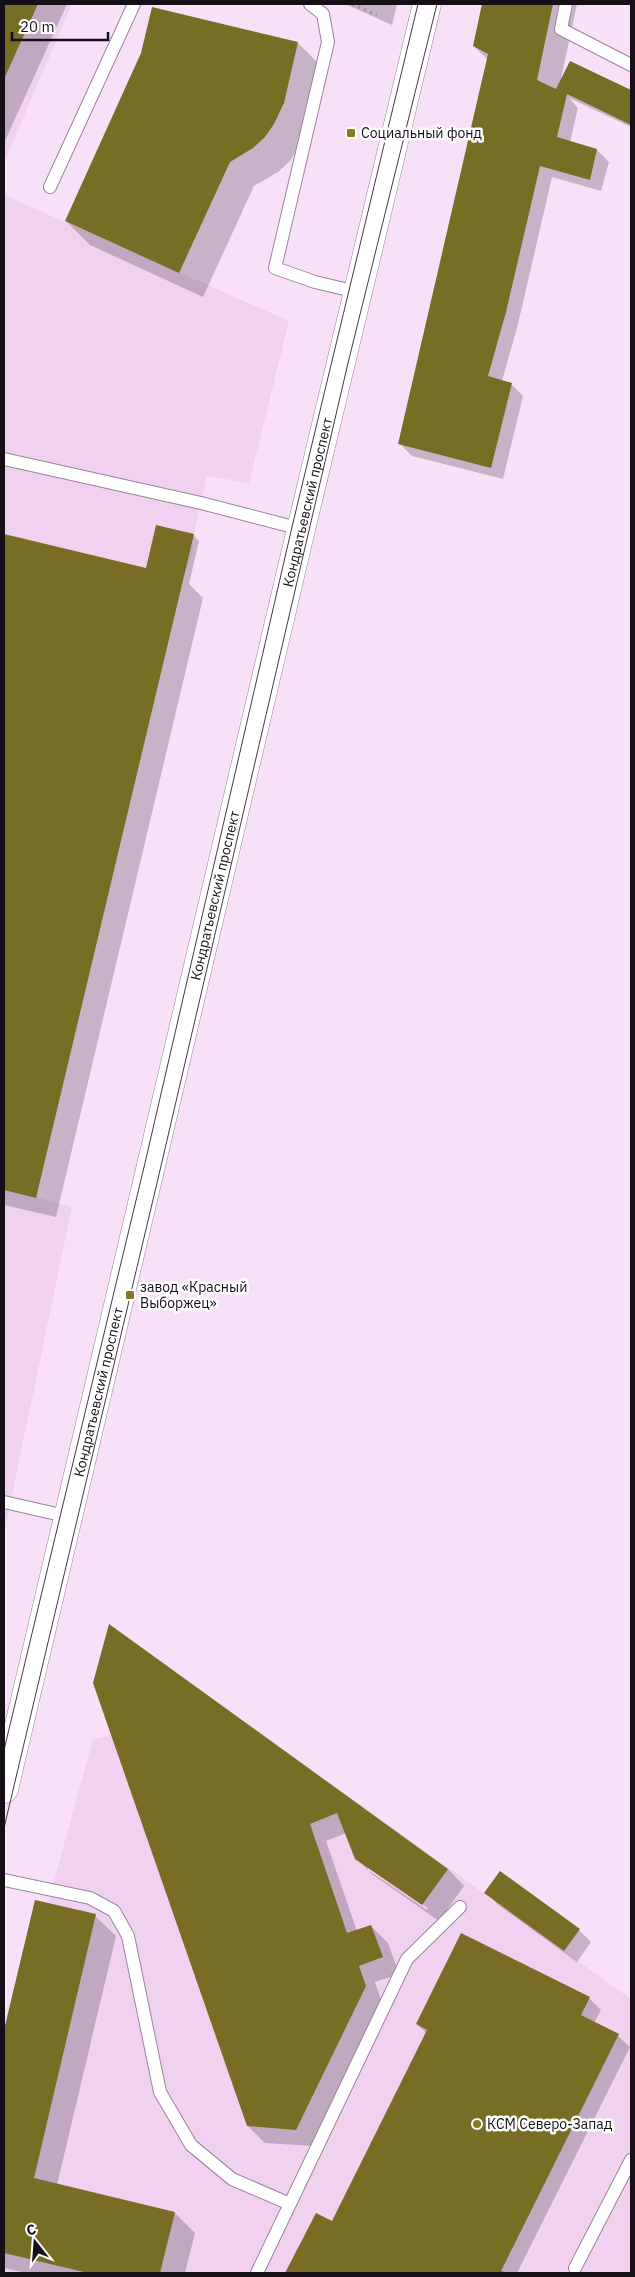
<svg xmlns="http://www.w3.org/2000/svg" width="635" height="2277" font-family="'IBM Plex Sans',sans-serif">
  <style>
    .built { fill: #f0d2f0 }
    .shadow { fill: #0003; fill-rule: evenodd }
    .building { fill: #776d25 }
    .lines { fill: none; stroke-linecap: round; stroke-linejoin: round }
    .lane-casing { stroke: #9b859b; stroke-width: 14 }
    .secondary-casing { stroke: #9b859b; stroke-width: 29 }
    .path { stroke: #a390a3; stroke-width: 3; stroke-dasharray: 2.5 4; stroke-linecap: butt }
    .lane { stroke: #fff; stroke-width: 12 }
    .secondary { stroke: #fff; stroke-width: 28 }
    .tram { stroke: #443845; stroke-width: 1 }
    .poi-dot { fill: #877a20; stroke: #fff; stroke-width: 2 }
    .labels { text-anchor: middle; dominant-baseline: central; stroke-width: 5; stroke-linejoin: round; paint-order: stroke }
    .poi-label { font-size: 14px; fill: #170f18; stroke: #fff; text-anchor: start }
    .street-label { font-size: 14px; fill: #170f18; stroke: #fff }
  </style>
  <rect width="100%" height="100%" fill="#f9e0f9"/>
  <path class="built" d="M4 4H72L4 163Z
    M4 195 289 321 249 483 207 476 194 534 192 556 183 577 36 1197 72 1207 4 1533Z
    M109 1624 631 1999V2273H4V2030L35 1900 48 1903 93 1739 111 1735 93 1683Z"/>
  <path class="shadow" d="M4 4H67L4 143Z
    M345 4H397L392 25Z
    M483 4H577L561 79 570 62 631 91V127L569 98 578 108 570 142 597 150 609 162 601 191 552 177 518 324 502 381 511 384 523 396 503 479 412 456 400 444 488 60 474 46Z
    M298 43 322 67 298 149 290 161 278 172 254 186 203 297 90 245 66 221Z
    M193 535 199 541 189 584 203 598 56 1217 4 1205V536L150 570Z
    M94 1683 448 1869 464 1886 439 1921 373 1875 356 1858 346 1833 326 1841 357 1931 371 1926 388 1943 399 1974 375 1982 382 2003 313 2146 265 2143 248 2126ZM368 1867 428 1908 427 1910 368 1870Z
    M486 1892 579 1930 591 1942 577 1962 497 1904Z
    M35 1902 95 1916 116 1936 57 2185 175 2213 195 2233 185 2273H26L4 2268V2035Z
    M589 1998 601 2010 594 2023 618 2036 630 2047 517 2273H287L316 2214 332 2222 426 2033 417 2024Z"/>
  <path class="building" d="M4 4H38L4 79Z
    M482 4H553L537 80 556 89 570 61 631 90V125L567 94 557 137 597 149 590 180 540 166 506 312 488 376 512 383 491 468 398 444 488 54 473 46Z
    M152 7 298 42 284 103 274 124 265 137 253 148 230 162 179 273 65 221 141 53Z
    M156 525 194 534 36 1198 4 1190V534L146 568Z
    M109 1624 448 1869 422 1905 355 1859 337 1813 310 1824 347 1933 371 1925 383 1957 359 1966 366 1986 296 2130 247 2126 93 1683Z
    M500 1871 580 1929 564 1951 484 1893Z
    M35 1900 96 1914 34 2178 175 2212 160 2273H88L4 2253V2030Z
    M461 1933 590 1997 581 2015 619 2034 501 2271 507 2273H285L316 2213 332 2221 427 2030 416 2024Z"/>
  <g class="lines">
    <defs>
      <path id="lane" d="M310 4 323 14 328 42 275 268 315 282 357 292
        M566 4 561 29 631 65
        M50 187 134 4
        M4 459 201 503 301 529
        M4 1502 70 1517
        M4 1880 90 1898 114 1911 128 1936 160 2092 191 2145 232 2179 290 2204
        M575 2268 631 2160
        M257 2273 407 1959 460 1907"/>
      <g id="secondary">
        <path id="s1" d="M4 1789C147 1194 282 598 427 4"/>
      </g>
    </defs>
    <use href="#lane" class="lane-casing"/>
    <use href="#secondary" class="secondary-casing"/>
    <path class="path" d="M352 4 377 15"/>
    <use href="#lane" class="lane"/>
    <use href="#secondary" class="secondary"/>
    <path class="tram" d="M4 1750 145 1163 292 527 418 4
      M4 1828 161 1166 348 363 437 4"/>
  </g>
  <g class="poi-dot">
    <rect x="346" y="128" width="10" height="10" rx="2.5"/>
    <rect x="125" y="1290" width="10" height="10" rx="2.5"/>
    <circle cx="477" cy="2124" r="5"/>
  </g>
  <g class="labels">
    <g class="poi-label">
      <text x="361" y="133">Социальный фонд</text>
      <text x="140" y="1287">завод «Красный<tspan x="140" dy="16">Выборжец»</tspan></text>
      <text x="487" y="2124">КСМ Северо-Запад</text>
    </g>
    <g class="street-label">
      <text stroke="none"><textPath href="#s1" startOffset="1322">Кондратьевский проспект</textPath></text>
      <text stroke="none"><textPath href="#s1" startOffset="918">Кондратьевский проспект</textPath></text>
      <text stroke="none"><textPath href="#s1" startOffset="408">Кондратьевский проспект</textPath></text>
    </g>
  </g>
  <rect width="635" height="2277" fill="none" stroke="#170f18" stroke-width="10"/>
  <g transform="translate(35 2242) rotate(343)" stroke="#ffffff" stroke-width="4" paint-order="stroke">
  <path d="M0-4L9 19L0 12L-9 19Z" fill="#170f18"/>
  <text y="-8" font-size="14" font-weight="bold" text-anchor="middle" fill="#170f18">С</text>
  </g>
  <path d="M12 32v8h96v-8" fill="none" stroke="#170f18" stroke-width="2.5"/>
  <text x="20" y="32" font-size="15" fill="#170f18" stroke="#ffffff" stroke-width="4" paint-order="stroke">20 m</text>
</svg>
